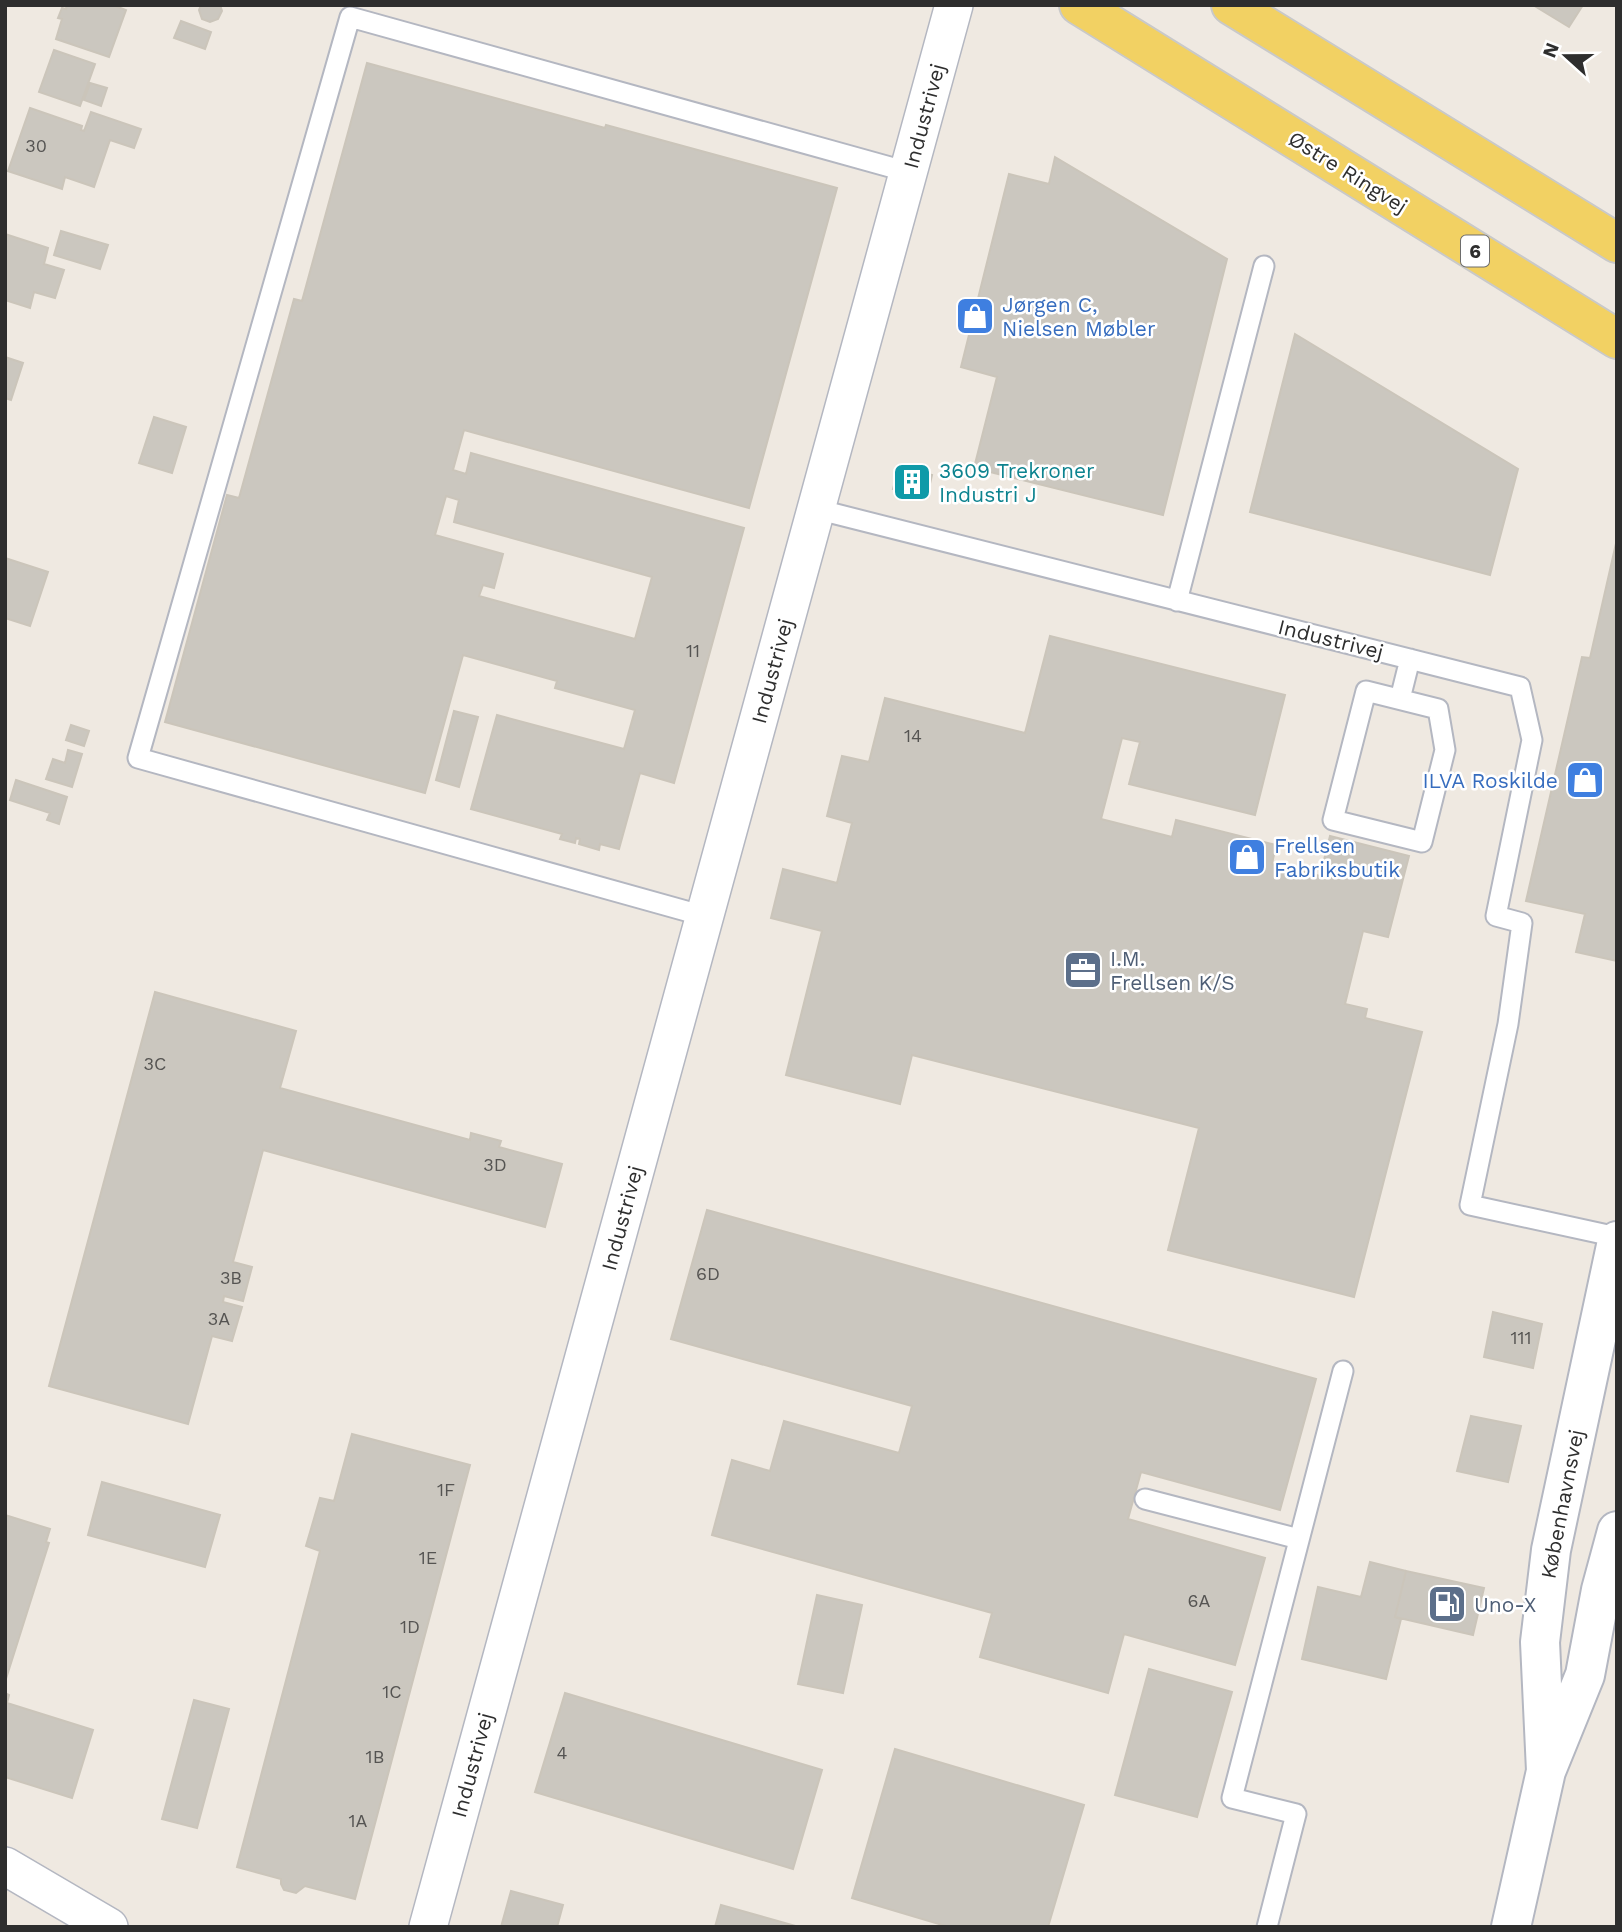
<svg xmlns="http://www.w3.org/2000/svg" width="1622" height="1932" font-family="'Work Sans',sans-serif">
  <style>
    .building { fill: #cbc7bf; stroke: #cbc5ba; stroke-width: 2; fill-rule: evenodd }
    .lines { fill: none; stroke-linecap: round; stroke-linejoin: round }
    .service-casing { stroke: #b4b7c1; stroke-width: 23 }
    .minor-casing { stroke: #b4b7c1; stroke-width: 40 }
    .tertiary-casing { stroke: #b4b7c1; stroke-width: 42 }
    .primary-casing { stroke: #c9c9c9; stroke-width: 42 }
    .service { stroke: #fff; stroke-width: 19 }
    .minor { stroke: #fff; stroke-width: 37 }
    .tertiary { stroke: #fff; stroke-width: 38 }
    .primary { stroke: #f2d163; stroke-width: 38 }
    .labels { text-anchor: middle; dominant-baseline: central; stroke-width: 5; stroke-linejoin: round; paint-order: stroke }
    .number-label { font-size: 18px; fill: #555452 }
    .shield { fill: #fff; stroke: #6d6d6d; stroke-width: 2 }
    .shield-label { font-size: 19px; font-weight: bold; fill: #2e2e2e }
    .street-label { font-size: 21px; fill: #2e2e2e; stroke: #fff }
    .shop-label { font-size: 21px; fill: #366cbe; stroke: #fff; text-anchor: start }
    .culture-label { font-size: 21px; fill: #0d838f; stroke: #fff; text-anchor: start }
    .service-label { font-size: 21px; fill: #4e5e75; stroke: #fff; text-anchor: start }
  </style>
  <rect width="100%" height="100%" fill="#efe9e1"/>
  <path class="building" d="M67 5H113L126 10 109 57 56 39 62 19 58 18 62 8 66 9Z
    M201 5H220L222 11 218 19 210 22 202 19 199 10Z
    M1533 5H1583L1569 27Z
    M181 21 211 32 205 49 174 38Z
    M54 50 95 64 80 106 39 92Z
    M367 63 605 128 606 125 837 188 749 508 464 430 453 470 466 474 471 453 744 528 674 783 640 773 619 849 600 844 599 850 579 844 580 839 576 838 575 843 560 839 562 834 471 809 497 715 624 749 635 710 555 688 557 681 463 655 425 793 165 722 227 495 239 498 294 299 302 301ZM446 496 459 500 454 522 652 577 635 639 479 596 483 585 494 588 503 554 435 535Z
    M90 83 107 88 101 106 84 100Z
    M30 108 82 126 81 130 84 131 91 112 141 129 134 148 110 140 94 187 65 177 62 189 8 171Z
    M1055 157 1227 259 1163 515 974 468 997 377 961 367 1009 174 1049 184Z
    M61 231 108 245 100 269 54 255Z
    M5 234 48 248 44 264 64 270 55 298 34 292 30 308 5 300Z
    M1295 334 1518 469 1490 575 1250 512Z
    M5 357 23 363 11 400 5 398Z
    M154 417 186 427 172 473 139 463Z
    M899 467 932 475 927 497 893 489Z
    M1617 539V961L1576 952 1585 914 1526 901 1582 657 1590 658Z
    M5 558 48 572 30 626 5 618Z
    M1050 636 1285 695 1255 815 1129 784 1140 742 1122 738 1101 819 1172 837 1176 820 1276 845 1272 864 1320 876 1330 836 1409 856 1388 937 1363 931 1345 1004 1367 1009 1365 1018 1422 1032 1354 1297 1168 1250 1199 1128 912 1055 900 1104 786 1075 822 931 771 918 783 869 837 883 852 823 827 816 842 756 869 762 885 698 1025 733Z
    M454 711 478 717 459 787 436 780Z
    M71 725 89 731 84 746 66 740Z
    M68 750 82 754 72 787 46 779 53 759 65 763Z
    M16 780 67 797 59 824 47 820 50 813 10 800Z
    M155 992 296 1031 280 1088 470 1140 471 1133 501 1141 499 1147 562 1164 545 1227 263 1150 233 1262 252 1267 243 1301 224 1296 223 1302 242 1307 232 1341 212 1336 188 1424 49 1386Z
    M707 1210 1316 1379 1280 1510 1141 1472 1128 1519 1265 1558 1235 1665 1124 1634 1108 1693 980 1657 992 1613 712 1535 732 1460 770 1471 784 1421 899 1453 912 1406 671 1339Z
    M1493 1312 1542 1324 1533 1368 1484 1357Z
    M1471 1416 1521 1426 1508 1482 1457 1471Z
    M352 1434 470 1465 355 1899 305 1886 296 1893 284 1890 281 1884V1879L237 1867 320 1551 306 1546 320 1498 334 1501Z
    M102 1482 220 1515 205 1567 88 1535Z
    M5 1515 50 1529 46 1542 49 1543 5 1682Z
    M1370 1562 1406 1571 1395 1617 1401 1619 1386 1679 1302 1659 1318 1587 1361 1597Z
    M1406 1571 1484 1588 1473 1635 1395 1617Z
    M817 1595 862 1605 843 1693 798 1684Z
    M1149 1669 1232 1692 1197 1817 1115 1795Z
    M5 1693 9 1695 7 1703 93 1730 72 1798 5 1777Z
    M565 1693 822 1770 793 1869 535 1792Z
    M194 1700 229 1709 197 1828 162 1819Z
    M895 1749 1084 1805 1048 1927H949L852 1898Z
    M511 1891 563 1905 557 1927H501Z
    M721 1905 799 1927H715Z"/>
  <g class="lines">
    <defs>
      <path id="service" d="M816 509 1520 687 1532 740 1496 916 1522 923 1508 1024 1470 1205 1617 1237
        M1177 601 1264 266
        M1366 691 1438 709 1445 750 1422 842 1333 820Z
        M1400 699 1410 659
        M704 916 138 758 350 17 908 172
        M1145 1499 1299 1539
        M1267 1927 1296 1814 1232 1798 1343 1371"/>
      <path id="minor" d="M5 1866 109 1927
        M428 1927 954 5"/>
      <path id="tertiary" d="M1546 1771 1540 1642 1551 1550 1617 1241
        M1511 1927 1546 1771 1585 1675 1601 1590 1617 1531"/>
      <path id="primary" d="M1079 5 1617 339
        M1231 5 1617 243"/>
    </defs>
    <use href="#service" class="service-casing"/>
    <use href="#minor" class="minor-casing"/>
    <use href="#tertiary" class="tertiary-casing"/>
    <use href="#primary" class="primary-casing"/>
    <use href="#service" class="service"/>
    <use href="#minor" class="minor"/>
    <use href="#tertiary" class="tertiary"/>
    <use href="#primary" class="primary"/>
  </g>
  <defs>
    <symbol id="shop-square" viewBox="-11 -11 22 22"><rect x="-9" y="-9" width="18" height="18" rx="4" fill="#3f7fe0" stroke="#fff"/><path d="M-5-2.5h2.3a2.7 3.5 0 0 1 5.4 0H5L5.5 6h-11ZM-1.5-2.5h3a1.5 2.3 0 0 0-3 0Z" fill="#fff"/></symbol>
    <symbol id="building-square" viewBox="-11 -11 22 22"><rect x="-9" y="-9" width="18" height="18" rx="4" fill="#0f9aa8" stroke="#fff"/><path d="M-4-6H4V6H1V3H-1V6H-4ZM-2.5-4.3h1.7v1.8h-1.7ZM.8-4.3h1.7v1.8H.8ZM-2.5-1h1.7V.8h-1.7ZM.8-1h1.7V.8H.8Z" fill="#fff"/></symbol>
    <symbol id="office-square" viewBox="-11 -11 22 22"><rect x="-9" y="-9" width="18" height="18" rx="4" fill="#5c6f8a" stroke="#fff"/><path d="M-6-3h4V-5.5h4V-3h4V5H-6ZM-1-4.5V-3h2v-1.5ZM-6 0V1H6V0Z" fill="#fff"/></symbol>
    <symbol id="fuel-square" viewBox="-11 -11 22 22"><rect x="-9" y="-9" width="18" height="18" rx="4" fill="#5c6f8a" stroke="#fff"/><path d="M-5.5-6h7V0h2V4h1.3V-2.5L3-4.5l.8-.8L6-3V5H2.5V1h-1V6h-7ZM-4.2-4.7v3.2H.2V-4.7Z" fill="#fff"/></symbol>
  </defs>
  <g fill-rule="evenodd">
    <use href="#shop-square" x="953" y="294" width="44" height="44"/>
    <use href="#building-square" x="890" y="460" width="44" height="44"/>
    <use href="#shop-square" x="1563" y="758" width="44" height="44"/>
    <use href="#shop-square" x="1225" y="835" width="44" height="44"/>
    <use href="#office-square" x="1061" y="948" width="44" height="44"/>
    <use href="#fuel-square" x="1425" y="1582" width="44" height="44"/>
  </g>
  <g class="labels">
    <g class="number-label">
      <text x="36" y="145">30</text>
      <text x="693" y="650">11</text>
      <text x="913" y="735">14</text>
      <text x="155" y="1063">3C</text>
      <text x="495" y="1164">3D</text>
      <text x="708" y="1273">6D</text>
      <text x="231" y="1277">3B</text>
      <text x="219" y="1318">3A</text>
      <text x="1521" y="1337">111</text>
      <text x="446" y="1489">1F</text>
      <text x="428" y="1557">1E</text>
      <text x="1199" y="1600">6A</text>
      <text x="410" y="1626">1D</text>
      <text x="392" y="1691">1C</text>
      <text x="562" y="1752">4</text>
      <text x="375" y="1756">1B</text>
      <text x="358" y="1820">1A</text>
    </g>
    <rect class="shield" x="1461" y="235.5" width="28" height="31" rx="5"/>
    <g class="shield-label">
      <text x="1475" y="251">6</text>
    </g>
    <g class="street-label">
      <text transform="translate(924 116) rotate(-75)">Industrivej</text>
      <text transform="translate(1348 172) rotate(32)">Østre Ringvej</text>
      <text transform="translate(1331 639) rotate(14)">Industrivej</text>
      <text transform="translate(772 671) rotate(-75)">Industrivej</text>
      <text transform="translate(622 1218) rotate(-75)">Industrivej</text>
      <text transform="translate(1562 1504) rotate(-79)">Københavnsvej</text>
      <text transform="translate(472 1765) rotate(-75)">Industrivej</text>
    </g>
    <g class="shop-label">
      <text x="1002" y="304">Jørgen C,<tspan x="1002" dy="24">Nielsen Møbler</tspan></text>
      <text x="1558" y="780" text-anchor="end">ILVA Roskilde</text>
      <text x="1274" y="845">Frellsen<tspan x="1274" dy="24">Fabriksbutik</tspan></text>
    </g>
    <g class="culture-label">
      <text x="939" y="470">3609 Trekroner<tspan x="939" dy="24">Industri J</tspan></text>
    </g>
    <g class="service-label">
      <text x="1110" y="958">I.M.<tspan x="1110" dy="24">Frellsen K/S</tspan></text>
      <text x="1474" y="1604">Uno-X</text>
    </g>
  </g>
  <rect width="1622" height="1932" fill="none" stroke="#2e2e2e" stroke-width="14"/>
  <g transform="translate(1566 56) rotate(291)" stroke="#ffffff" stroke-width="5" paint-order="stroke">
  <path d="M0-5L12 26L0 18L-12 26Z" fill="#2e2e2e"/>
  <text y="-10" font-size="19" font-weight="bold" text-anchor="middle" fill="#2e2e2e">N</text>
  </g>
</svg>
